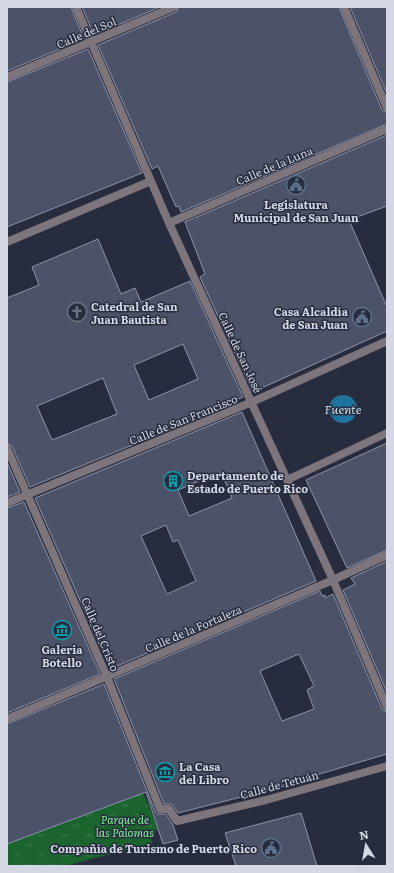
<svg xmlns="http://www.w3.org/2000/svg" width="394" height="873" font-family="Literata,serif">
  <style>
    .grass { fill: url(#grass-tufts) }
    .water { fill: url(#water-ripples) }
    .building { fill: #4c5368; stroke: #8c94ab; fill-rule: evenodd }
    .lines { fill: none; stroke-linecap: round; stroke-linejoin: round }
    .street { stroke: #7e747b; stroke-width: 8 }
    .labels { text-anchor: middle; dominant-baseline: central; stroke-width: 3; stroke-linejoin: round; paint-order: stroke }
    .street-label { font-size: 11px; fill: #d4d8e4; stroke: #272d3f }
    .poi-label { font-size: 11px; font-weight: bold; fill: #d4d8e4; stroke: #272d3f; text-anchor: start }
    .park-label { font-size: 11px; font-style: italic; fill: #84ef96; stroke: #272d3f }
    .water-label { font-size: 12px; font-style: italic; fill: #c9dfee; stroke: #272d3f }
  </style>
  <defs>
    <pattern id="grass-tufts" width="24" height="20" patternUnits="userSpaceOnUse"><rect width="24" height="20" fill="#1b642d"/><path d="M3 7l-1-3M5 7V3M7 7l1-3M15 17l-1-3M17 17v-4M19 17l1-3" fill="none" stroke="#3b794b"/></pattern>
    <pattern id="water-ripples" width="26" height="14" patternUnits="userSpaceOnUse"><rect width="26" height="14" fill="#20739f"/><path d="M2 4q2-2 4 0t4 0M15 11q2-2 4 0t4 0" fill="none" stroke="#2e5c76"/></pattern>
  </defs>
  <rect width="100%" height="100%" fill="#272d3f"/>
  <path class="grass" d="M143 793 153 816 158 830 150 832 152 843 65 866H7V844Z"/>
  <path class="water" d="M329 409a14 14 0 1 1 28 0a14 14 0 1 1-28 0Z"/>
  <path class="building" d="M7 7H71L84 39 7 71Z
    M82 7H160L94 35Z
    M179 7H339L382 110 387 113V124L181 212 179 206 176 207 158 166 152 169 98 45 176 12Z
    M350 7H387V94Z
    M88 49 142 173 7 227V82Z
    M387 135V206L349 220 387 307V331L253 392 200 277 205 274 185 222Z
    M98 239 121 294 135 288 141 302 190 281 243 397 236 400 237 402 30 487 12 446 7 443V298L39 285 32 267ZM183 344 198 379 149 400 134 365ZM103 378 117 414 52 440 37 406Z
    M242 412 316 581 110 669 35 498ZM221 472 232 498 189 516 178 490ZM166 525 173 542 178 540 196 581 167 594 141 536Z
    M387 443V550L347 568 306 480Z
    M7 462 20 492 7 497Z
    M24 502 100 674 7 713V508Z
    M387 561V693L343 590 355 584 351 578Z
    M320 591 322 596 325 595V598L333 594 382 709 387 712V754L306 778 289 785 178 813 172 804H164L114 679ZM299 654 314 686 307 690 314 709 282 721 260 671Z
    M104 684 155 811 157 814H166L173 825 178 840 163 844 146 792 7 844V724Z
    M301 813 317 866H236L225 833Z"/>
  <g class="lines">
    <path class="street" d="M76 7 169 223 333 580 387 707
      M344 7 387 108
      M7 77 174 7
      M169 223 387 129
      M7 242 151 181
      M7 448 107 677 160 809H169L177 821 266 800 387 766
      M287 480 387 433
      M7 503 252 402 387 341
      M7 719 333 580 387 555"/>
  </g>
  <defs>
    <symbol id="civic-ring" viewBox="-11 -11 22 22"><circle r="9.5" fill="#272d3f" stroke="#5c6f8a" stroke-width="1.5"/><path d="M-.6-6.5H3V-4.5H.6V-3L4-1V1h2V6H-6V1h2V-1L-.6-3ZM-1.2 2.5V6h2.4V2.5Z" fill="#5c6f8a"/></symbol>
    <symbol id="church-ring" viewBox="-11 -11 22 22"><circle r="9.5" fill="#272d3f" stroke="#6b7280" stroke-width="1.5"/><path d="M-1.2-6h2.4v3.5h3.3v2.4h-3.3V6h-2.4V-.1h-3.3v-2.4h3.3Z" fill="#6b7280"/></symbol>
    <symbol id="building-ring" viewBox="-11 -11 22 22"><circle r="9.5" fill="#272d3f" stroke="#0f9aa8" stroke-width="1.5"/><path d="M-4-6H4V6H1V3H-1V6H-4ZM-2.5-4.3h1.7v1.8h-1.7ZM.8-4.3h1.7v1.8H.8ZM-2.5-1h1.7V.8h-1.7ZM.8-1h1.7V.8H.8Z" fill="#0f9aa8"/></symbol>
    <symbol id="museum-ring" viewBox="-11 -11 22 22"><circle r="9.5" fill="#272d3f" stroke="#0f9aa8" stroke-width="1.5"/><path d="M0-6L6-3V-2H-6V-3ZM-5-1h2V3h-2ZM-1-1h2V3h-2ZM3-1h2V3H3ZM-6 4H6V6H-6Z" fill="#0f9aa8"/></symbol>
  </defs>
  <g fill-rule="evenodd">
    <use href="#civic-ring" x="285" y="174" width="22" height="22"/>
    <use href="#church-ring" x="66" y="301" width="22" height="22"/>
    <use href="#civic-ring" x="351" y="306" width="22" height="22"/>
    <use href="#building-ring" x="162" y="470" width="22" height="22"/>
    <use href="#museum-ring" x="51" y="619" width="22" height="22"/>
    <use href="#museum-ring" x="154" y="761" width="22" height="22"/>
    <use href="#civic-ring" x="260" y="837" width="22" height="22"/>
  </g>
  <g class="labels">
    <g class="street-label">
      <text transform="translate(86 32) rotate(-23)">Calle del Sol</text>
      <text transform="translate(274 165) rotate(-23)">Calle de la Luna</text>
      <text transform="translate(241 352) rotate(65)">Calle de San José</text>
      <text transform="translate(183 419) rotate(-22)">Calle de San Francisco</text>
      <text transform="translate(193 628) rotate(-23)">Calle de la Fortaleza</text>
      <text transform="translate(101 634) rotate(67)">Calle del Cristo</text>
      <text transform="translate(279 784) rotate(-15)">Calle de Tetuán</text>
    </g>
    <g class="poi-label">
      <text x="296" y="204" text-anchor="middle">Legislatura<tspan x="296" dy="13">Municipal de San Juan</tspan></text>
      <text x="91" y="306">Catedral de San<tspan x="91" dy="13">Juan Bautista</tspan></text>
      <text x="348" y="311" text-anchor="end">Casa Alcaldía<tspan x="348" dy="13">de San Juan</tspan></text>
      <text x="187" y="475">Departamento de<tspan x="187" dy="13">Estado de Puerto Rico</tspan></text>
      <text x="62" y="649" text-anchor="middle">Galeria<tspan x="62" dy="13">Botello</tspan></text>
      <text x="179" y="766">La Casa<tspan x="179" dy="13">del Libro</tspan></text>
      <text x="257" y="848" text-anchor="end">Compañía de Turismo de Puerto Rico</text>
    </g>
    <g class="park-label">
      <text x="125" y="819">Parque de<tspan x="125" dy="13">las Palomas</tspan></text>
    </g>
    <g class="water-label">
      <text x="343" y="409">Fuente</text>
    </g>
  </g>
  <rect width="394" height="873" fill="none" stroke="#d4d8e4" stroke-width="16"/>
  <g transform="translate(366 845) rotate(349)" stroke="#272d3f" stroke-width="3" paint-order="stroke">
  <path d="M0-3L7 15L0 10L-7 15Z" fill="#d4d8e4"/>
  <text y="-6" font-size="11" font-weight="bold" text-anchor="middle" fill="#d4d8e4">N</text>
  </g>
</svg>
